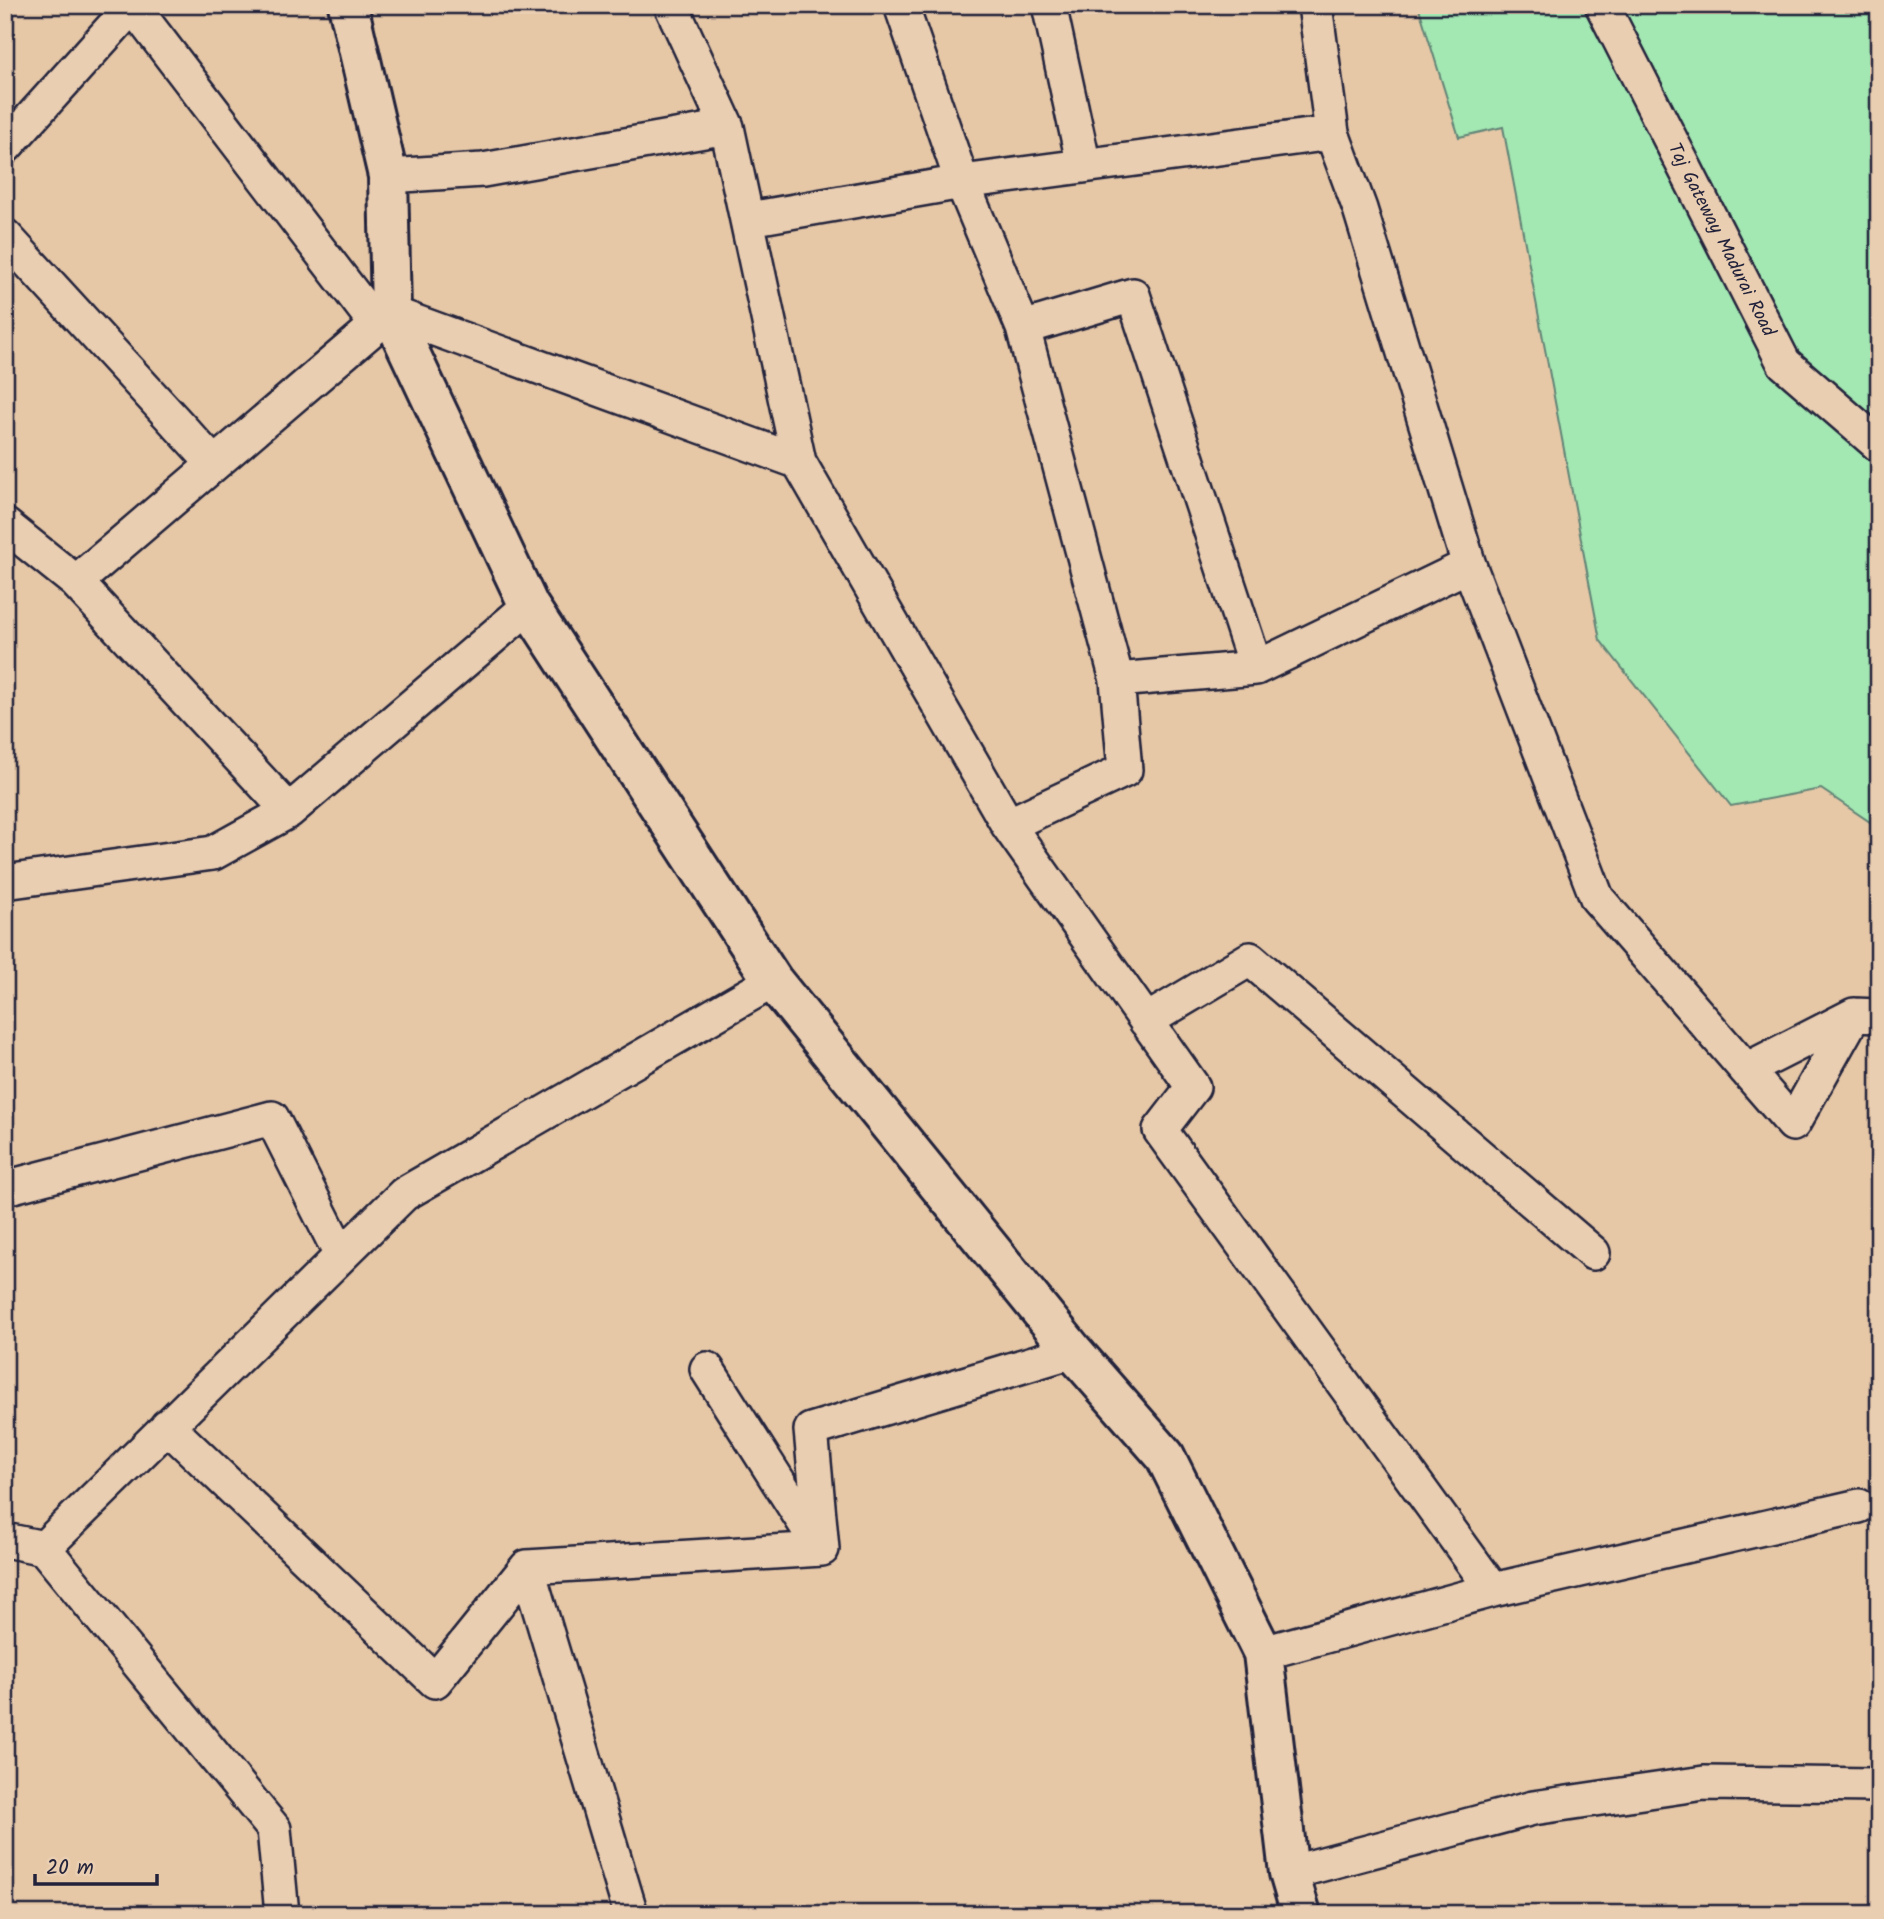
<svg xmlns="http://www.w3.org/2000/svg" width="1884" height="1919" font-family="Kalam,sans-serif">
  <style>
    .green { fill: #a3e7b2; stroke: #628476; stroke-width: 2 }
    .lines { fill: none; stroke-linecap: round; stroke-linejoin: round }
    .street-casing { stroke: #22223b; stroke-width: 38 }
    .secondary-casing { stroke: #22223b; stroke-width: 44 }
    .street { stroke: #eaceb1; stroke-width: 33 }
    .secondary { stroke: #eaceb1; stroke-width: 38 }
    .labels { text-anchor: middle; dominant-baseline: central; stroke-width: 7; stroke-linejoin: round; paint-order: stroke }
    .street-label { font-size: 19px; fill: #22223b; stroke: #eaceb1 }
  </style>
  <rect width="100%" height="100%" fill="#e6c8a7"/>
  <filter id="ink" filterUnits="userSpaceOnUse"><feTurbulence type="fractalNoise" baseFrequency=".0143" numOctaves="2"/><feDisplacementMap in="SourceGraphic" scale="14" xChannelSelector="R" yChannelSelector="G"/><feConvolveMatrix kernelMatrix="1 2 1 2 8 2 1 2 1" color-interpolation-filters="sRGB"/></filter>
  <g filter="url(#ink)">
    <path class="green" d="M1418 5H1879V828L1821 789 1731 806 1600 640 1503 127 1459 137Z"/>
    <g class="lines">
      <defs>
        <path id="street" d="M132 5 376 324
          M671 5 727 127 799 462 1008 825 1193 1087 1160 1130 1493 1590 1263 1653
          M901 5 962 182 1023 328 1117 680 1125 770 1008 825
          M1049 5 1084 166
          M1315 5 1332 133 1360 209 1469 565 1597 898 1793 1124 1854 1015
          M1602 5 1784 363 1879 445
          M5 147 133 5
          M388 176 483 170 727 127
          M749 219 962 182 1332 133
          M5 236 214 464
          M1023 328 1133 295 1256 668
          M5 525 76 582 391 313 799 462
          M76 582 289 811
          M1117 680 1256 668 1469 565
          M5 882 213 853 289 811 529 606
          M1146 1021 1250 959 1593 1253
          M1746 1070 1854 1015 1879 1016
          M5 1188 272 1118 341 1255
          M707 1369 818 1544
          M167 1426 435 1681 527 1567
          M5 1540 44 1548 404 1194 773 981
          M44 1548 274 1829 282 1914
          M1493 1590 1859 1506
          M1289 1873 1533 1808 1704 1783 1879 1785
          M631 1914 527 1567 822 1549 811 1430 1073 1351"/>
        <path id="secondary" d="M348 5 388 176 391 313 529 606 773 981 1073 1351 1165 1456 1263 1653 1289 1873 1301 1914"/>
      </defs>
      <use href="#street" class="street-casing"/>
      <use href="#secondary" class="secondary-casing"/>
      <use href="#street" class="street"/>
      <use href="#secondary" class="secondary"/>
    </g>
  </g>
  <g class="labels">
    <g class="street-label">
      <text transform="translate(1721 240) rotate(63)">Taj Gateway Madurai Road</text>
    </g>
  </g>
  <rect width="1884" height="1919" fill="none" stroke="#eaceb1" stroke-width="28"/>
  <rect x="14" y="14" width="1856" height="1891" fill="none" stroke="#22223b" stroke-width="2.5" filter="url(#ink)"/>
  <path d="M35 1874v10h122v-10" fill="none" stroke="#22223b" stroke-width="3.5"/>
  <text x="46" y="1874" font-size="21" fill="#22223b" stroke="#eaceb1" stroke-width="5" paint-order="stroke">20 m</text>
</svg>
